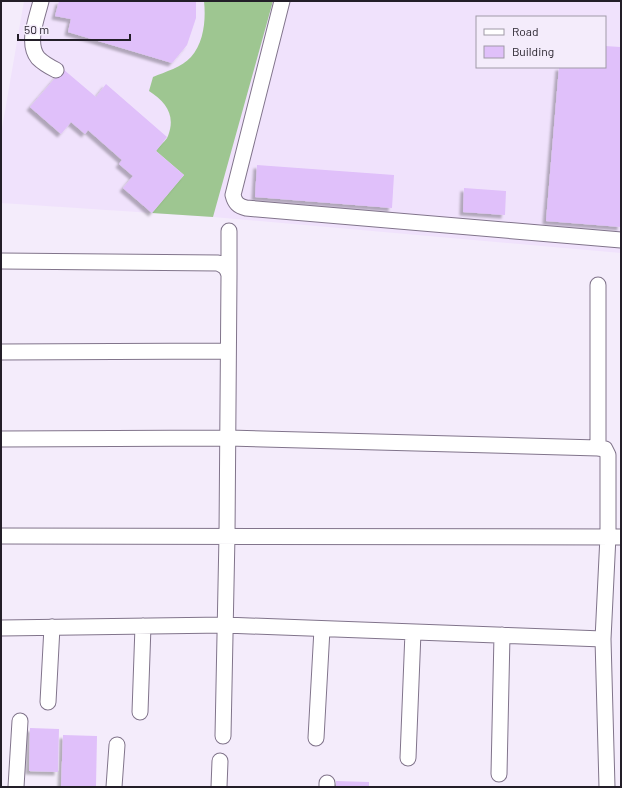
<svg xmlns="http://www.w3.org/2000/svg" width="622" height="788" font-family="Barlow,sans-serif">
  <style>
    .built { fill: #f0e2fc; fill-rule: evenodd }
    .forest { fill: #9ec691 }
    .building { fill: #e0c0fa; filter: url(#shadow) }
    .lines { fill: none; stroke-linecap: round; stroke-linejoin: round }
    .minor-casing { stroke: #81748b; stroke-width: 17 }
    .minor { stroke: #fff; stroke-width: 15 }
  </style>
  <defs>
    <filter id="shadow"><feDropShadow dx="-3.5" dy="3.5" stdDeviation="1" flood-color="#0004"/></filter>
  </defs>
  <rect width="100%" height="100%" fill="#f4ecfb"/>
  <path class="built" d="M24 1H621V253L213 217 1 203V134ZM477 17H605V67H477Z"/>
  <path class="forest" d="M204 1H273L213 217 152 213 184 175 156 151C159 146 166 141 168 136 176 115 166 102 149 91L153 77C165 72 182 67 191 57 204 43 206 19 204 1Z"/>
  <path class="building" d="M59 1H196V18L187 45 172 63 68 32 71 19 55 16Z
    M605 46 621 47V227L546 221 559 67H605Z
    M63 69 96 97 106 84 167 137 156 151 184 175 152 213 123 188 133 176 119 164 122 160 88 130 85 134 71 122 61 134 30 107Z
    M257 165 394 175 392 208 255 197Z
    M464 188 506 191 505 215 463 212Z
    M30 728 59 729 58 772 29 771Z
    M63 735 97 736 96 787H61Z
    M336 781 369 782V787H336Z"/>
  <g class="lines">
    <defs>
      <path id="minor" d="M41 1C37 18 26 43 38 58 43 63 50 67 56 70
        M282 1 233 195C235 203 238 206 246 208L621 240
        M229 231V275
        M1 261 218 263C225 266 227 268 229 275L227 535 223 736
        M598 285V448
        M1 352 228 351
        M1 439 228 438 598 448 605 449 608 455V536L603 639 607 787
        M1 536 621 537
        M1 628 225 625 603 639
        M48 702 52 627
        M140 712 143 626
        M316 738 322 629
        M408 758 413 632
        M499 774 502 635
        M16 787 20 721
        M114 787 117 745
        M219 787 220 761
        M327 787V783"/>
    </defs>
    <use href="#minor" class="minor-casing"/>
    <use href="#minor" class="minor"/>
  </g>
  <rect width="622" height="788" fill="none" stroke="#231e28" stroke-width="4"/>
  <rect x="476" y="16" width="130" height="52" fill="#f4ecfb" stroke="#a09aa7"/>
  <rect x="484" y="29" width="20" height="6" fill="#ffffff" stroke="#a09aa7"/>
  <text x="512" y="36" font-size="12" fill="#231e28">Road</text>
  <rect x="484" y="46" width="20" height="12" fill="#e0c0fa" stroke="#a09aa7"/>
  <text x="512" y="56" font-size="12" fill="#231e28">Building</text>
  <path d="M18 34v6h112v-6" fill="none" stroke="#231e28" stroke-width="2"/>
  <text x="24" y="34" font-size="12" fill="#231e28" stroke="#f4ecfb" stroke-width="3" paint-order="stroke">50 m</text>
</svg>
